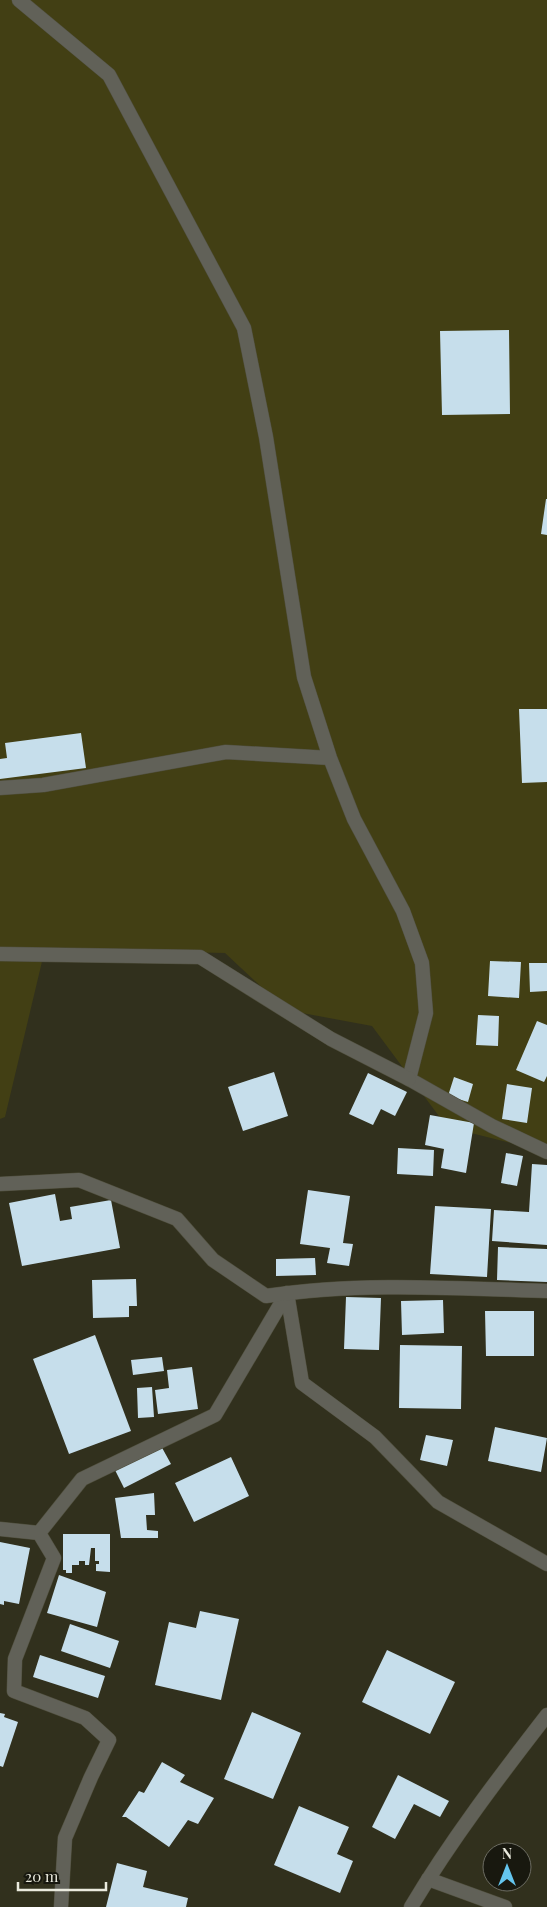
<svg xmlns="http://www.w3.org/2000/svg" width="547" height="1907" font-family="'Playfair Display',serif">
  <style>
    .green { fill: #423f14 }
    .building { fill: #c6deeb }
    .lines { fill: none; stroke-linecap: round; stroke-linejoin: round }
    .minor-casing { stroke: #4f4e3c; stroke-width: 15 }
    .tertiary-casing { stroke: #4f4e3c; stroke-width: 15 }
    .minor { stroke: #616158; stroke-width: 14 }
    .tertiary { stroke: #616158; stroke-width: 14 }
  </style>
  <rect width="100%" height="100%" fill="#31301d"/>
  <path class="green" d="M0 0H547V1152L447 1127 372 1026 286 1010 225 953 45 949 5 1117 0 1119Z"/>
  <path class="building" d="M509 330 510 414 442 415 440 331Z
    M546 499H547V535L541 534Z
    M519 709H547V782L522 783Z
    M81 733 86 768 0 779V759L7 758 5 743Z
    M490 961 521 962 519 998 488 996Z
    M529 963H547V991L530 992Z
    M478 1015 499 1016 498 1046 476 1045Z
    M537 1021 547 1025V1076L544 1082 516 1070Z
    M274 1072 288 1116 243 1131 228 1087Z
    M368 1073 407 1092 395 1116 381 1109 373 1125 349 1114Z
    M454 1077 473 1084 468 1102 448 1096Z
    M507 1084 532 1088 527 1123 502 1119Z
    M430 1115 474 1123 466 1173 441 1168 444 1149 425 1145Z
    M398 1148 434 1150 433 1176 397 1174Z
    M506 1153 523 1156 517 1186 501 1183Z
    M532 1164 547 1165V1245L492 1241 494 1210 529 1212Z
    M308 1190 350 1196 343 1243 353 1244 349 1266 327 1263 330 1248 300 1244Z
    M55 1194 60 1221 72 1219 70 1207 111 1200 120 1248 22 1266 9 1203Z
    M435 1206 491 1209 487 1277 430 1274Z
    M498 1247 547 1249V1282L497 1280Z
    M315 1258 316 1275 276 1276V1259Z
    M136 1279 137 1306H129V1317L93 1318 92 1280Z
    M346 1297 381 1298 379 1350 344 1349Z
    M443 1300 444 1333 402 1335 401 1301Z
    M485 1311H534V1356H486Z
    M95 1335 131 1431 69 1454 33 1359Z
    M400 1345 462 1346 461 1409 399 1408Z
    M162 1357 164 1371 133 1375 131 1360Z
    M192 1367 198 1409 158 1414 155 1390 169 1388 167 1370Z
    M152 1387 154 1417 138 1418 137 1388Z
    M495 1427 547 1438 541 1472 488 1461Z
    M426 1435 453 1440 447 1466 420 1460Z
    M160 1444 171 1464 124 1488 114 1468Z
    M231 1457 249 1496 194 1522 175 1483Z
    M154 1493 155 1515H146L147 1530 158 1531V1538H121L115 1498Z
    M63 1534H110V1572L96 1571V1564H99V1561H95V1548H91L89 1565H85V1561H79V1565H72V1573H66V1570H63Z
    M0 1542 30 1548 19 1604 4 1601V1605L0 1604Z
    M59 1575 106 1592 97 1627 47 1613Z
    M200 1611 239 1619 221 1700 155 1685 169 1622 196 1628Z
    M70 1624 119 1641 110 1668 61 1651Z
    M387 1650 455 1682 430 1734 362 1702Z
    M40 1655 105 1676 98 1698 33 1677Z
    M252 1712 301 1733 273 1799 224 1779Z
    M0 1713 5 1714 4 1717 18 1722 3 1767 0 1766Z
    M162 1762 185 1775 180 1782 214 1798 198 1824 188 1820 169 1847 126 1817H122L139 1791 144 1793Z
    M398 1775 449 1801 440 1817 414 1804 395 1839 372 1827Z
    M299 1806 349 1827 337 1854 353 1861 340 1893 274 1865Z
    M117 1863 147 1871 143 1887 188 1898 186 1907H106Z"/>
  <g class="lines">
    <defs>
      <path id="minor" d="M19 0 109 75 244 328 266 437 304 677 330 758 354 819 403 911 422 963 426 1013 409 1079 492 1126 547 1152
        M0 788 43 785 226 752 330 758
        M287 1293 302 1383 375 1437 438 1502 547 1564
        M0 1529 39 1533 82 1479 215 1415 287 1293
        M39 1533 54 1558 15 1659 14 1691 85 1718 109 1740 91 1777 65 1838 61 1907
        M428 1879 505 1907
        M411 1907C451 1840 499 1777 547 1715"/>
      <path id="tertiary" d="M0 954 200 957 331 1039 409 1079
        M0 1184 79 1180 177 1219 213 1260 266 1296C358 1282 453 1288 547 1291"/>
    </defs>
    <use href="#minor" class="minor-casing"/>
    <use href="#tertiary" class="tertiary-casing"/>
    <use href="#minor" class="minor"/>
    <use href="#tertiary" class="tertiary"/>
  </g>
  <g transform="translate(507 1867)"><circle r="24" fill="#18180f" stroke="#6c6c62"/>
  <path d="M0-4L9 19L0 12L-9 19Z" fill="#64c5ee"/>
  <text y="-8" font-size="14" font-weight="bold" text-anchor="middle" fill="#eaeade">N</text>
  </g>
  <path d="M18 1882v8h88v-8" fill="none" stroke="#eaeade" stroke-width="2.5"/>
  <text x="25" y="1882" font-size="15" fill="#eaeade" stroke="#18180f" stroke-width="4" paint-order="stroke">20 m</text>
</svg>
